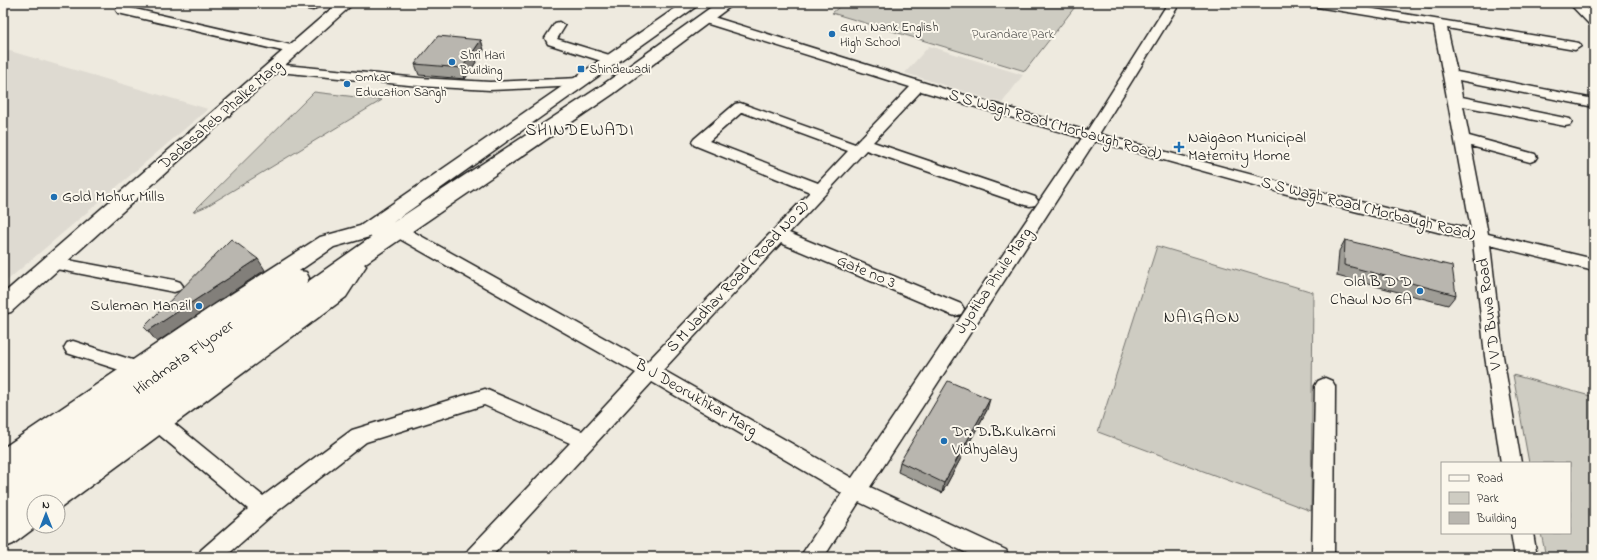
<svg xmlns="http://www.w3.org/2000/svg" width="1597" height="560" font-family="'Indie Flower',sans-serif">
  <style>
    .built { fill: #dedad1 }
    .green { fill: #ceccc2; stroke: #75746f }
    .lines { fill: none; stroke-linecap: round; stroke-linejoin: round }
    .minor-casing { stroke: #1c1c1c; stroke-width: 3 }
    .tertiary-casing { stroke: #1c1c1c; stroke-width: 3 }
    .trunk-casing { stroke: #1c1c1c; stroke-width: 3 }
    .minor { fill: #fbf7ec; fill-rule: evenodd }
    .tertiary { fill: #fbf7ec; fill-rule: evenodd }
    .trunk { fill: #fbf7ec; fill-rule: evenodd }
    .wall { fill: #9f9d96; stroke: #1c1c1c }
    .shaded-wall { fill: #827f7a; stroke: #1c1c1c }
    .building { fill: #b9b6af; stroke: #1c1c1c }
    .poi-dot { fill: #1f6fb2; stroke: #fbf7ec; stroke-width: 1.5 }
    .labels { text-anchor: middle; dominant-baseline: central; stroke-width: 4; stroke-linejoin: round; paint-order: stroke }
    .far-poi-label { font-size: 13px; fill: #1c1c1c; stroke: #fbf7ec; text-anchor: start }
    .far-park-label { font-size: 13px; fill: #51514e; stroke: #fbf7ec }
    .street-label { font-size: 16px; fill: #1c1c1c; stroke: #fbf7ec }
    .poi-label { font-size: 16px; fill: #1c1c1c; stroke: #fbf7ec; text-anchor: start }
    .neighbourhood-label { font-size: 17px; letter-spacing: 1px; fill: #1c1c1c; stroke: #fbf7ec }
  </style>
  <rect width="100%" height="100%" fill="#eeeadf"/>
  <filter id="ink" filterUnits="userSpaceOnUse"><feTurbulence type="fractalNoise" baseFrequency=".025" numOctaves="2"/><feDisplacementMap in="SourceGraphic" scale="8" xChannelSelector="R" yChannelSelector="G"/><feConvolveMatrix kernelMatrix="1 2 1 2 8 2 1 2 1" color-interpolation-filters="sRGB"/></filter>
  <g filter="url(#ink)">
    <path class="built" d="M929 46 1023 75 1002 103 905 73Z
      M3 49 208 109 3 284Z"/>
    <path class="green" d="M844 3H1078L1025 71 832 13Z
      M314 92 382 100 207 206 193 212Z
      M1157 246 1313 292 1311 511 1098 432Z
      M1513 375 1594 397V557H1546L1541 533H1570V463H1529Z"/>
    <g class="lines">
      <defs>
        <path id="minor" d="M1168 3H1180L1099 134 1279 182 1471 229 1434 26 1317 7 1311 3H1338L1579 43 1581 46 1575 50 1447 28 1457 72 1594 99V107L1459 80 1462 97 1565 118 1570 119 1572 122 1570 125 1565 126 1463 106 1469 136 1535 154 1537 157 1535 160 1530 162 1471 146 1488 234 1594 259V271L1490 245 1503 356 1521 463H1501L1485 356 1473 241 1279 192 1095 141 870 487 1006 550 1009 557H975L859 502 824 557H800L842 493 652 382 491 557H465L468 550 570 443 484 405 366 442 271 516 225 557H198L201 550 248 509 151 428 148 422 151 416 158 414 165 416 263 496 352 430 485 389 582 431 636 373 391 234 389 230 391 226 397 225 403 226 647 362 810 192 694 145 692 142 694 139 735 104 740 103 855 144 910 87 702 22 700 19 702 16H710L951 91 1087 131ZM921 91 1082 138 852 478 663 370 781 243 949 314 955 316 961 314 964 309 961 304 789 233 866 150 1025 205 1030 206 1035 205 1038 201 1035 197 873 142ZM742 112 848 151 818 183 709 141Z
          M1419 3H1441C1436 8 1424 8 1419 3Z
          M1569 3H1582L1594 15V26L1590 25Z
          M122 6 295 46 301 50 295 54 118 13 116 10 118 7Z
          M559 22 565 26 557 39 616 57 617 60 611 64 548 44 545 38 555 23Z
          M274 64 419 78 490 82 580 78 585 79 587 82 585 85 580 86 490 90 419 86 269 71 268 68 269 65Z
          M52 257 174 280 180 282 183 286 180 290 174 292 46 267 44 263 46 259Z
          M73 341 145 364 147 369 145 374 138 376 67 353 64 348 67 343Z
          M1325 378 1332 381 1335 386 1334 557H1312L1315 386 1318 381Z
          M1511 533H1533L1537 557H1515Z"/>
        <path id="tertiary" d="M338 3H354L11 312 3 314V294Z"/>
        <path id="trunk" d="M683 3H701L392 223 601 86 717 3H735L613 94 364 264 366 266 346 297 58 510V502H34V526H37L13 544 3 548V448L208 309 320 237 360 226ZM373 236 306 283 309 278 306 272 299 271 334 247Z"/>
      </defs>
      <use href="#minor" class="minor-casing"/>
      <use href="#tertiary" class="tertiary-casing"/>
      <use href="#trunk" class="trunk-casing"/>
      <use href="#minor" class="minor"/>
      <use href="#tertiary" class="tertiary"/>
      <use href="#trunk" class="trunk"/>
    </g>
    <path class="wall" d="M272 3H325L313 11Z
      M481 40 484 50 465 79 419 75 415 64Z
      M1345 240 1456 295 1448 305 1337 276 1339 251Z
      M987 410 942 493 898 472 900 462Z"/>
    <path class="shaded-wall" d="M309 3H325L313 11Z
      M481 40 484 50 465 79 462 68Z
      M258 259 265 270 157 342 148 331Z
      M990 399 987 410 942 493 944 483Z"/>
    <path class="building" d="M438 36 481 40 462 68 415 64Z
      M231 239 258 259 148 331 144 327Z
      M1345 240 1452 266 1456 295 1344 265Z
      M948 381 990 399 944 483 900 462Z"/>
  </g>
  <g class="poi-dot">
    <circle cx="832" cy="34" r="4"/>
    <circle cx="452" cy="62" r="4"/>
    <rect x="577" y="65" width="8" height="8" rx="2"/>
    <circle cx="347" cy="84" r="4"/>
    <path d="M1177 141h4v4h4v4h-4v4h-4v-4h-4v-4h4z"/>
    <circle cx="54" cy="197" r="4"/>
    <circle cx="1420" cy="291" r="4"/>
    <circle cx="199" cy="306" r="4"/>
    <circle cx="944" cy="441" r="4"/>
  </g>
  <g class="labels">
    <g class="far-poi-label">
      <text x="840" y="27">Guru Nank English<tspan x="840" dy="15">High School</tspan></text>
      <text x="460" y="55">Shri Hari<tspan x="460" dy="15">Building</tspan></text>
      <text x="589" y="69">Shindewadi</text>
      <text x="355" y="77">Omkar<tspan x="355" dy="15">Education Sangh</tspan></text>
    </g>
    <g class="far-park-label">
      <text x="1013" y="34">Purandare Park</text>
    </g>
    <g class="street-label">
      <text transform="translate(221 115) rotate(-41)">Dadasaheb Phalke Marg</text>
      <text transform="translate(1055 125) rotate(16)">S S Wagh Road (Morbaugh Road)</text>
      <text transform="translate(1368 209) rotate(14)">S S Wagh Road (Morbaugh Road)</text>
      <text transform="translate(866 272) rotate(23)">Gate no 3</text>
      <text transform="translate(738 277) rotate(-47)">S M Jadhav Road (Road No 2)</text>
      <text transform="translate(994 281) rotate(-56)">Jyotiba Phule Marg</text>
      <text transform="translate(1490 314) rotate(-97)">V V D Buva Road</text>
      <text transform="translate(184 358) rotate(-35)">Hindmata Flyover</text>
      <text transform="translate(696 398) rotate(30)">B J Deorukhkar Marg</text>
    </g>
    <g class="poi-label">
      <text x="1188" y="138">Naigaon Municipal<tspan x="1188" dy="18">Maternity Home</tspan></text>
      <text x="62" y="197">Gold Mohur Mills</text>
      <text x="1412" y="282" text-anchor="end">Old B D D<tspan x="1412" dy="18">Chawl No 6A</tspan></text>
      <text x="191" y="306" text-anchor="end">Suleman Manzil</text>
      <text x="952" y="432">Dr. D.B.Kulkarni<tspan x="952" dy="18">Vidhyalay</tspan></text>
    </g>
    <g class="neighbourhood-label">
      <text x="580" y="130">SHINDEWADI</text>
      <text x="1202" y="317">NAIGAON</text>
    </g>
  </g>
  <rect width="1597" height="560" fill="none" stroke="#fbf7ec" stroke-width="16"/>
  <rect x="8" y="8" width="1581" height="544" fill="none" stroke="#1c1c1c" stroke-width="1.5" filter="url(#ink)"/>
  <rect x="1441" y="462" width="130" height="72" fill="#fbf7ec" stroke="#a29f99"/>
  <rect x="1449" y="475" width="20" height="6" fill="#fbf7ec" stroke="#a29f99"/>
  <text x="1477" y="482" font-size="12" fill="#1c1c1c">Road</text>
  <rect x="1449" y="492" width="20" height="12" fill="#ceccc2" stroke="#a29f99"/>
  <text x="1477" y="502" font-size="12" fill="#1c1c1c">Park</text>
  <rect x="1449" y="512" width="20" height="12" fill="#b9b6af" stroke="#a29f99"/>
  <text x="1477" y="522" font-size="12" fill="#1c1c1c">Building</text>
  <g transform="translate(46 514)"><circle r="19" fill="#fbf7ec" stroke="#a29f99"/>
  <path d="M0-3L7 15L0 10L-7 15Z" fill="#1f6fb2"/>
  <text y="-6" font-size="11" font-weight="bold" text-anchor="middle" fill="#1c1c1c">N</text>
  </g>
</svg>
